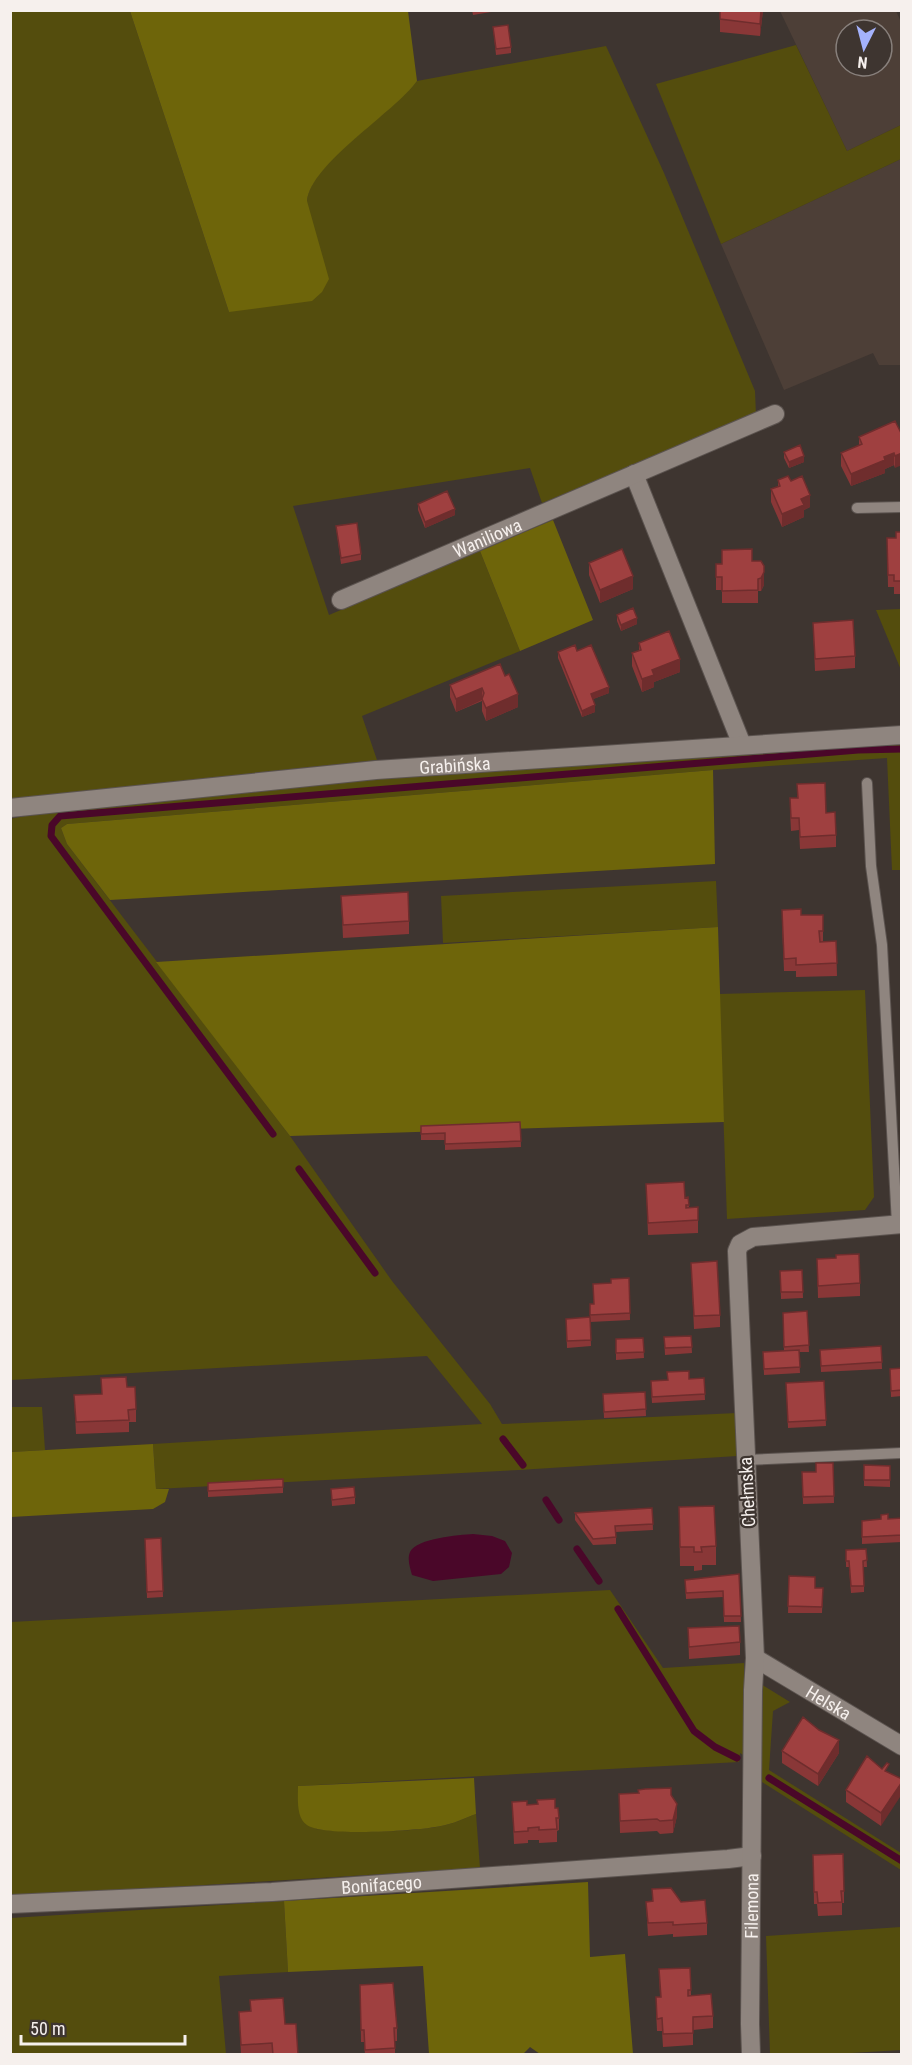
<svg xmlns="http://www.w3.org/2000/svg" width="912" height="2065" font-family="'Roboto Condensed',sans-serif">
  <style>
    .built { fill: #4d3f37; fill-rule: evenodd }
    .green { fill: #544d0d }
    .forest { fill: #6e650a }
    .water { fill: #4a0729 }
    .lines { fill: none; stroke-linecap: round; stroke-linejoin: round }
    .stream { stroke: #4a0729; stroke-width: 7 }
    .service-casing { stroke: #5b534f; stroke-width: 12 }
    .minor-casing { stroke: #5b534f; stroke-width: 20 }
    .service { stroke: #8f857f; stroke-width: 10 }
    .minor { stroke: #8f857f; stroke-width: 18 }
    .wall { fill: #893737 }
    .shaded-wall { fill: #6f2d2d }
    .building { fill: #9f4040; stroke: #6f2d2d; stroke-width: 1.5 }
    .labels { text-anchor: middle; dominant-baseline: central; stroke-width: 4.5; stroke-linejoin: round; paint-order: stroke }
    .street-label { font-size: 18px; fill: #f6f0ed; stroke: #3e3530 }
  </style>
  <rect width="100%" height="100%" fill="#3e3530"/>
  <path class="built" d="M780 11H896L901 22V125L847 151ZM846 30H882V66H846Z
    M901 159V365H879L873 353 784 390 721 244Z"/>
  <path class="green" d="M10 11H130L229 312 307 201C311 162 393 113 417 81L606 46 664 173 755 391 756 415 542 503 530 468 293 506 329 615 480 551 520 651 362 716 377 760 11 799Z
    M796 45 847 151 901 125V159L721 244 656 84Z
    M901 609H902L901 670 876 610Z
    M901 739V870H892L887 758 713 770 67 824 61 828 67 844 290 1136 392 1281 490 1404 502 1424 737 1413V1456L519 1470 156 1489 153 1444 482 1424 427 1356 11 1380 10 819 45 812 250 788Z
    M716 881 718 927 443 943 441 896Z
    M865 990 874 1197 865 1210 727 1219 719 994Z
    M11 1407H42L45 1450 11 1452Z
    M610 1590 663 1668 744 1663 745 1756 740 1753 739 1762 298 1786 316 1829C350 1833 407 1833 441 1826 453 1824 465 1818 476 1814L480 1868 11 1897V1622Z
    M759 1683 790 1702 773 1711 769 1770 901 1853V1870L762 1782Z
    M284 1901 288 1972 219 1976 226 2054H11V1918Z
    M901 1927V2050L835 2054H770L766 1936Z"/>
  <path class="forest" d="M130 11H408L417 81C394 113 311 163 307 201L329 279 322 292 312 301 229 312Z
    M553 520 593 620 520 651 480 551Z
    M713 770 715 864 110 900 67 844 61 828 67 824Z
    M718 927 724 1122 290 1136 156 962Z
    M153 1444 156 1489H169L165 1502 153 1509 11 1517V1452Z
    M474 1778 476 1814C465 1818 453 1824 441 1826 419 1831 323 1837 307 1825 296 1818 298 1798 298 1786Z
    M588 1882 590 1957 625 1954 633 2054H540L530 2047 523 2054H429L423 1966 288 1972 284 1901Z"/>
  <path class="water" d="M473 1534 492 1536 505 1541 512 1553 509 1567 501 1574 433 1581 412 1575C410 1568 407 1559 410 1552 417 1538 459 1535 473 1534Z"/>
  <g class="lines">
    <path class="stream" d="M273 1134 51 836 52 825 60 816 858 750 902 749
      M299 1169 375 1273
      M503 1439 523 1465
      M546 1500 559 1520
      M577 1549 599 1581
      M618 1609 694 1731 715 1747 737 1758
      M769 1778 902 1861"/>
    <defs>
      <path id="service" d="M857 508 902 507
        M867 783 871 866 882 945 897 1224
        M745 1460 902 1453"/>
      <g id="minor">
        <path d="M634 474 742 745"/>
        <path id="s1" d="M341 600 775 414"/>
        <path id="s2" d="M10 808 376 770 902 735"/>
        <path id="s3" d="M755 1658 902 1746"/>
        <path id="s4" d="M10 1904 272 1892 728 1859 752 1856"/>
        <path id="s5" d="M751 2054 750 2024 753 1690 755 1658 737 1251 740 1244 753 1237 902 1224"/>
      </g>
    </defs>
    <use href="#service" class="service-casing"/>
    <use href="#minor" class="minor-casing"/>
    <use href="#service" class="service"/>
    <use href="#minor" class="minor"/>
  </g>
  <path class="wall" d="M472 10H491V12L473 15Z
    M720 10H763L760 36 720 32Z
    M493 27 511 47V53L496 55Z
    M895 421V468L894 465 885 469V473L851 486 841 466V453L859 446V437Z
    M784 452 804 462 789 468 784 458Z
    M778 480 791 481 810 507 804 510V517L782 527 771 502V489L778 487Z
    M418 504 455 515 425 528 418 510Z
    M336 526 361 554V560L341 564Z
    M902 532V594H894V587H888L887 538H896Z
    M752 561H761L764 585 761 591H758V603H722V590H716V564Z
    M589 563 633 589 600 603 589 575Z
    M617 615 637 624 621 631 617 621Z
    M813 623 855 656V668L815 671Z
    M639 643 680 672 654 682V687L642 692 632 666V653L639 651Z
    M577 651 609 693 593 699 595 712 582 717 558 658V652Z
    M500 664 518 707 486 721 482 711V701L456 712 450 697V685Z
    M797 784 826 813 836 835V847L800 849 799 830 791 831 790 811V798H797Z
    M341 896 409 921V934L343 938Z
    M801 915H823V941H836L837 976 796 977V971H784L782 922Z
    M520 1122 521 1147 445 1150V1140H421V1126Z
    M646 1184 685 1198 688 1197 689 1207 698 1220V1233L648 1235Z
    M817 1259 860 1283V1296L818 1298Z
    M691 1263 720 1315V1327L694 1329Z
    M802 1270 803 1298 781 1299 780 1271Z
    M629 1278 630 1320 590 1322 591 1346 567 1348 566 1319 590 1317V1304H594L611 1283Z
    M807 1311 809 1352H799L800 1373 764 1375 763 1352 784 1351 783 1313Z
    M691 1336 692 1353 665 1355 664 1337Z
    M643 1338 644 1358 616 1360V1339Z
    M881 1346 882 1369 821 1372 820 1350Z
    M902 1368V1396L891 1397 890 1369Z
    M101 1378 127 1387 136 1409V1422H129V1432L76 1434 74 1395 102 1394Z
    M704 1378 705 1400 652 1403 651 1387Z
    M824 1381 826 1426 788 1428 786 1383Z
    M645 1392 646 1416 604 1418 603 1394Z
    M833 1463 834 1503 803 1504 802 1472H816Z
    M864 1465 890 1466V1487L864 1486Z
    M283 1479V1493L208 1497V1483Z
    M331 1489 355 1497V1504L332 1506Z
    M679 1507 716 1546V1565H702V1570L694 1571V1566H680Z
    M652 1508 653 1530 616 1532V1544L593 1545 575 1520V1513Z
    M902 1518V1542L862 1544V1521Z
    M161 1538 163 1597 147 1598 145 1539Z
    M866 1549 867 1567H864V1592L851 1593 849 1567H846V1550Z
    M739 1574 741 1622H724L723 1597 686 1599 685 1580Z
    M789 1576 815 1588H823L822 1613H788Z
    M688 1628 740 1642V1655L689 1659Z
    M782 1751 839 1753 818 1786 782 1763Z
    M882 1769 889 1773 881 1826 846 1802V1790Z
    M619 1794 671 1795 677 1816 673 1833 660 1834 657 1831 620 1833Z
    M512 1802 555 1808 559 1818V1830L557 1831V1842L539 1843V1840H528V1843L514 1844Z
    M813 1855 844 1891V1903H842V1915L818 1916 817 1904H814Z
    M652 1889 681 1902 707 1923V1935L673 1937V1934L648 1936 646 1902 652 1901Z
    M690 1968 691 1995 713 2016V2028L693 2030V2045L663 2047 662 2031H657L656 2010V1997H660L659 1969Z
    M360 1985 397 2028V2041H395V2055H365L364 2042H361Z
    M250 2000 285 2024 298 2055H241L239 2012 250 2011Z"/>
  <path class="shaded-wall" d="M761 10H763L760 36V24Z
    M894 453V465L885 469V473L851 486V474Z
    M902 453V465L895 468V456Z
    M804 456V462L789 468V462Z
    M810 495V507L804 510V517L782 527V514L801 499Z
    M455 509V515L425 528V522Z
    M764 572V585L761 591V578Z
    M633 576V589L600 603V590Z
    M637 618V624L621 631V625Z
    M680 659V672L654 682V687L642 692V679L652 670Z
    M609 687V693L591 700V694Z
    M482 688V700L456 712V699Z
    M518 694V707L486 721V708Z
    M595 705V712L582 717V711Z
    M839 1740V1753L818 1786V1774Z
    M902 1782V1794L881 1826V1813Z
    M677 1804V1816L673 1833V1820Z"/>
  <path class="building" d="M720 10H761L760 24 720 19Z
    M508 25 511 47 496 49 493 27Z
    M895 421 902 435V453L895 456 894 453 884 457 885 460 851 474 841 453 862 444 859 437Z
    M800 445 804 456 789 462 784 452Z
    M788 476 791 481 802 476 810 495 801 499 804 505 782 514 771 489 780 486 778 480Z
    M447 491 455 509 425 522 418 504Z
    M357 523 361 554 341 558 336 526Z
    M896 532H902V581H894V575H888L887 538H896Z
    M622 549 633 576 600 590 589 563Z
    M752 549V561H761L764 566V572L761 578 758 579V590L722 591V577H716V564H722V550Z
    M633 608 637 618 621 625 617 615Z
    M853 620 855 656 815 659 813 623Z
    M669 631 680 659 652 670 654 675 642 679 632 653 641 650 639 643Z
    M575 645 577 651 591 645 609 687 591 694 595 705 582 711 558 652Z
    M500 664 505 676 509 674 518 694 486 708 482 699 484 693 482 688 456 699 450 685Z
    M825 783 826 813 835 812 836 835 800 837 799 818H791L790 798H798L797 784Z
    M408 892 409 921 343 925 341 896Z
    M801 909V915H823V931H819L820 942 836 941 837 963 796 965V958L784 959 782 910Z
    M520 1122 521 1141 445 1144V1133L421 1134V1126Z
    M684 1182 685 1198 688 1197 689 1205H686V1208L698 1207V1220L648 1223 646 1184Z
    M859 1254 860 1283 818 1286 817 1259 836 1258V1255Z
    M717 1261 720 1315 694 1316 691 1263Z
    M802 1270 803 1292H781L780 1271Z
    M629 1278 630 1313 590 1315V1304H594L593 1284 611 1283V1279Z
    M807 1311 809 1345 784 1347 783 1313Z
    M590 1317 591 1340 567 1341 566 1319Z
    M691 1336 692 1347 665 1348 664 1337Z
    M643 1338 644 1352 616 1353V1339Z
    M881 1346 882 1362 821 1366 820 1350Z
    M799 1350 800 1367 764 1369 763 1352Z
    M902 1368V1390L891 1391 890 1369Z
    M689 1371V1379L704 1378 705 1394 652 1397 651 1381 668 1380 667 1372Z
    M126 1377 127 1387H135L136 1409 128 1410 129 1420 76 1422 74 1395 102 1394 101 1378Z
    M824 1381 826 1420 788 1422 786 1383Z
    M645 1392 646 1409 604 1412 603 1394Z
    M816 1463H833L834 1496 803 1497 802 1472H816Z
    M864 1465 890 1466V1480H864Z
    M283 1479V1487L208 1491V1483Z
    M354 1487 355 1497 332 1500 331 1489Z
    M714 1506 716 1546 701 1547 702 1552H694V1547H680L679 1507Z
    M652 1508 653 1524 615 1526 616 1537 593 1539 575 1513Z
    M888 1514V1519L902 1518V1535L862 1537V1521L881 1519V1515Z
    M161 1538 163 1591 147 1592 145 1539Z
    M866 1549 867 1560 863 1561 864 1586H851L849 1561H846V1550Z
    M739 1574 741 1616H724L723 1591 686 1593 685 1580Z
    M789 1576 815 1577V1588H823L822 1607 788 1606Z
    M739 1626 740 1642 689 1647 688 1628Z
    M803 1717 819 1730 839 1740 818 1774 782 1751Z
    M867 1756 882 1769 887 1763 889 1764 885 1771 902 1779V1782L881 1813 846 1790Z
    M671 1788V1795L677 1804 673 1820 660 1821 657 1819 620 1821 619 1794 639 1793 638 1790 645 1789Z
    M555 1799V1808H558L559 1818H556L557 1829 539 1830V1827L528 1828V1831L514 1832 512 1802 527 1801V1805L538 1804 537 1800Z
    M843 1854 844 1891H841L842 1902 818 1903 817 1892H814L813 1855Z
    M671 1888 681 1902 705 1900 707 1923 673 1925V1922L648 1923 646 1902 653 1901 652 1889Z
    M690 1968 691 1990H688V1996L711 1994 713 2016 693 2017V2033L663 2034 662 2018 657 2019 656 1997H661L659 1969Z
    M393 1983 397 2028H394L395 2048 365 2050 364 2030H361L360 1985Z
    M283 1998 285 2024H296L298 2055H273L272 2043 241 2045 239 2012 251 2011 250 2000Z"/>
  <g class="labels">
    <g class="street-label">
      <text stroke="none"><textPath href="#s1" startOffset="159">Waniliowa</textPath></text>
      <text stroke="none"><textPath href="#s2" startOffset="447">Grabińska</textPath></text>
      <text transform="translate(747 1492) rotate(-93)">Chełmska</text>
      <text stroke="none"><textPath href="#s3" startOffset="86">Helska</textPath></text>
      <text stroke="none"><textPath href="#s4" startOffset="372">Bonifacego</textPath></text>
      <text stroke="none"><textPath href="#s5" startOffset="148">Filemona</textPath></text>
    </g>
  </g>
  <rect width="912" height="2065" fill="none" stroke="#f6f0ed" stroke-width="24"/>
  <g transform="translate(864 48) rotate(186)"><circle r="28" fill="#3e3530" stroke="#88807c" stroke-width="1.5"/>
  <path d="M0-4.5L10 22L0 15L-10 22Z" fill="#a4b2fc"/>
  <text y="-9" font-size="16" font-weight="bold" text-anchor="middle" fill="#f6f0ed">N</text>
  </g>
  <path d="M21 2035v9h164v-9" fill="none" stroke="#f6f0ed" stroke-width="3"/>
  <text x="30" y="2035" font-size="18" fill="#f6f0ed" stroke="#3e3530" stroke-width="4.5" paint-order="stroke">50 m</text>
</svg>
